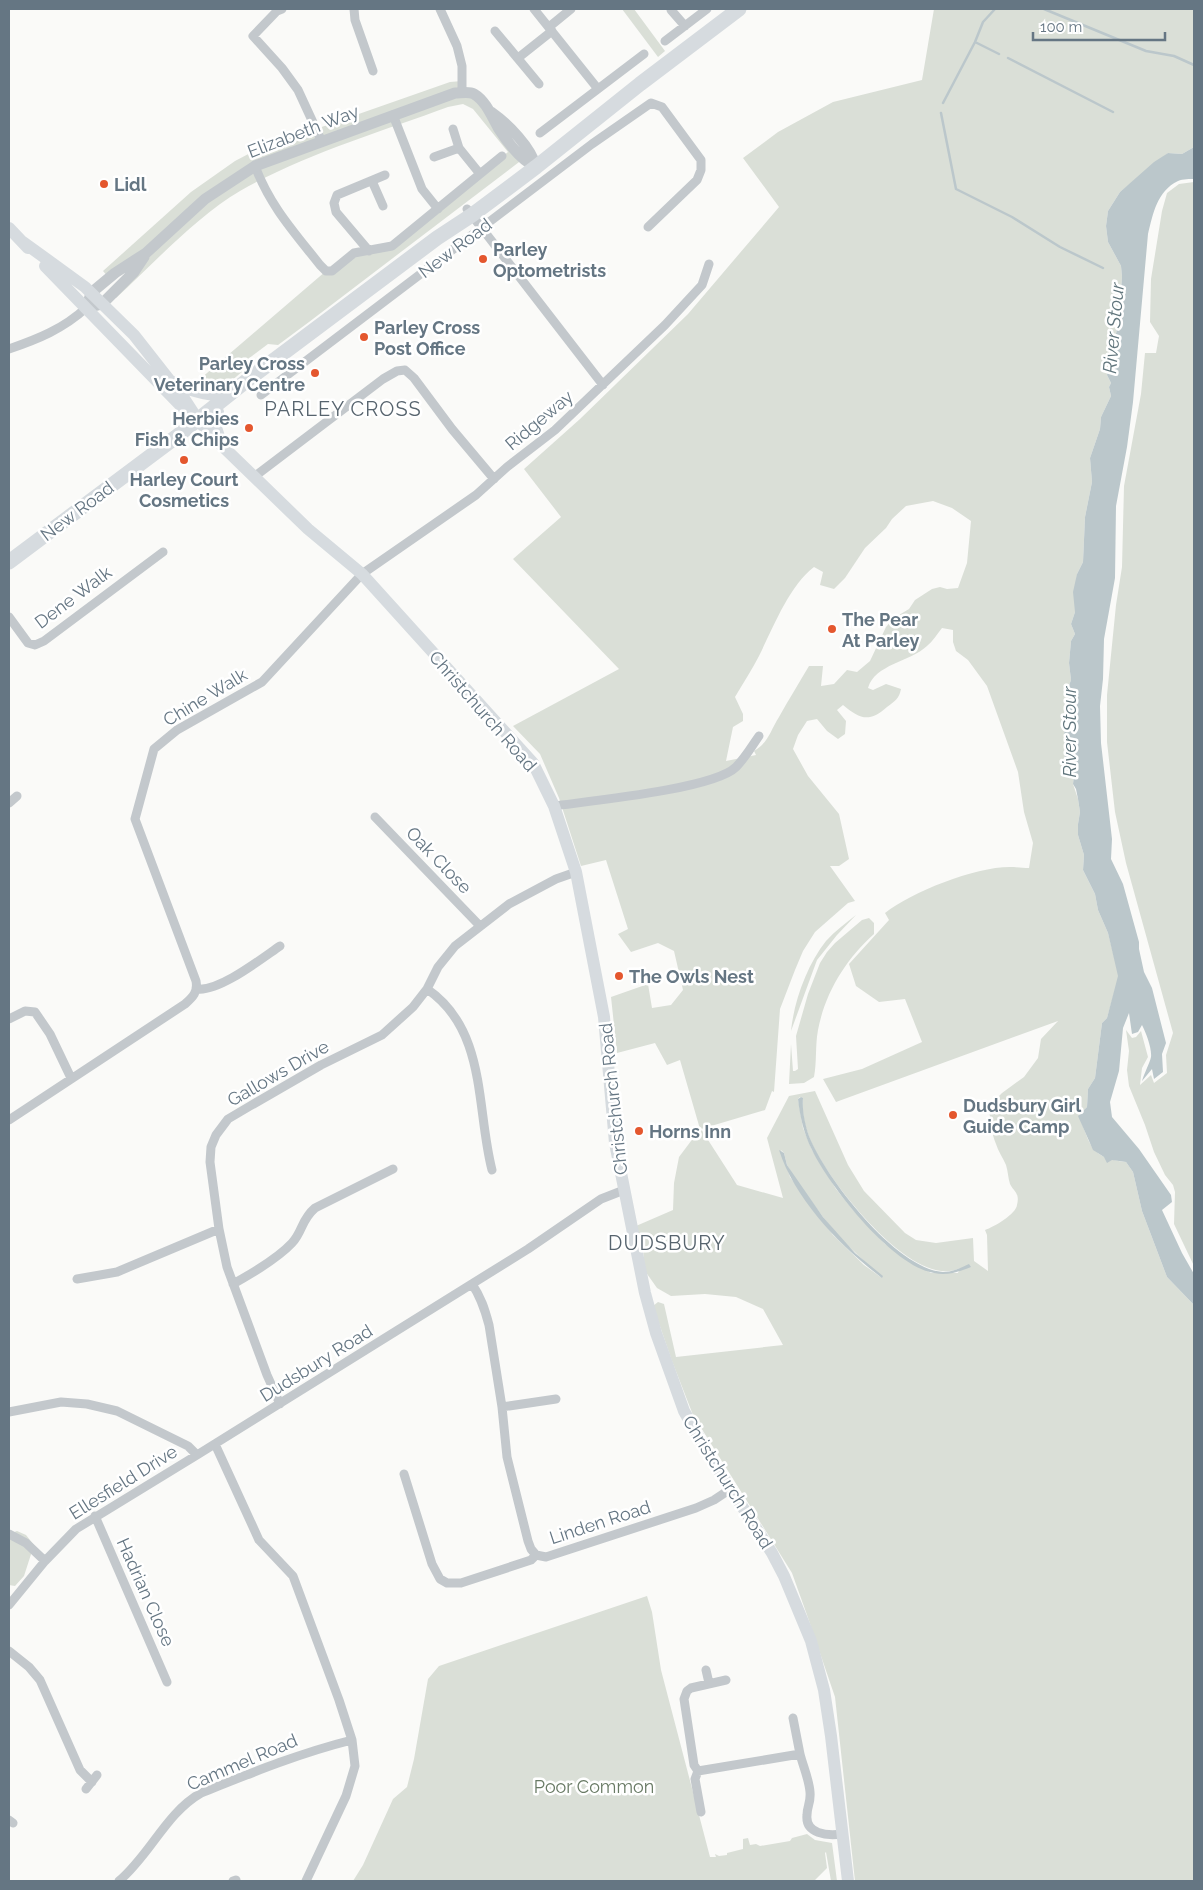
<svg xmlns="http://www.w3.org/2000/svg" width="1203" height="1890" font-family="Raleway,sans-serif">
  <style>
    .green { fill: #dadfd7; fill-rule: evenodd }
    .water { fill: #bbc7cb }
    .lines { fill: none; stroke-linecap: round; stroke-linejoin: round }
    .stream { stroke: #bbc7cb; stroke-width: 2.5 }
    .minor { stroke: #c3c8cc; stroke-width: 9 }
    .tertiary { stroke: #c3c8cc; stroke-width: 11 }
    .secondary { stroke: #d6dbdf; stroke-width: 12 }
    .primary { stroke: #d6dbdf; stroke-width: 15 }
    .poi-dot { fill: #e4572e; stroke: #fff; stroke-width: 2 }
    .labels { text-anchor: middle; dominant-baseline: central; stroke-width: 5; stroke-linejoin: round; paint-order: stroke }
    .street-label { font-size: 18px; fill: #657683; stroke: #fff }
    .poi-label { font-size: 18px; font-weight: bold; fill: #657683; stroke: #fff; text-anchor: start }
    .park-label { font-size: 18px; fill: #687a64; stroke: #fff }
    .water-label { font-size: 19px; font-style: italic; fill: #60757c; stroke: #fff }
    .quarter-label { font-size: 20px; letter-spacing: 1px; fill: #57646e; stroke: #fff }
  </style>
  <rect width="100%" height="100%" fill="#fafaf8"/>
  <path class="green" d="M622 9H634L665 51 658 57Z
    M934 9H1194V147L1182 154 1168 153 1120 192 1108 211 1106 226 1108 242 1121 266 1122 277 1119 320 1107 375 1111 383 1109 387 1111 396 1101 417 1100 429 1090 458 1092 482 1085 517 1083 562 1077 574 1075 612 1071 624 1075 634 1071 641 1069 663 1071 680 1067 691 1070 704 1064 734 1065 764 1071 768 1074 775 1073 784 1078 799 1080 812 1078 824V835L1084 855 1083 870 1095 894 1098 910 1108 933 1119 976 1107 1018 1102 1023 1095 1078 1088 1089 1087 1107 1079 1116C1091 1146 1090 1158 1126 1162L1133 1172 1142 1211 1167 1277 1194 1305V1881H855L835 1697 807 1615 792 1573 693 1415 672 1361 653 1306 658 1302 664 1304 676 1357 783 1345 763 1309 736 1297 705 1294 671 1296 657 1288 645 1271 643 1250 636 1226 673 1210 674 1183 679 1157 700 1129 680 1060 667 1065 655 1043 617 1053 611 997 648 984 652 1008 671 1005 683 990 674 951 658 943 631 952 618 934 628 929 606 860 581 866 559 798 540 754 513 726 619 669 513 559 561 517 524 469 580 419 688 314 779 207 743 158 778 132 833 102 922 80ZM933 501 952 508 971 521 967 563 958 588 947 589 940 587 932 589 915 600 909 609 894 618 886 627 870 661 857 672 847 670 834 684 821 686 823 666H809C799 683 789 699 779 717 770 731 769 742 754 751L756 755 726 761 733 727 743 721V714L735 697C743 683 752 670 759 656 773 628 789 586 814 567L823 572 820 585 834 589 845 578 865 548 886 528 892 519 906 506ZM942 628 953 630V642L956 651 968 660 987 686 1018 772 1024 812 1033 843 1029 868C1023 868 1016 867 1010 867 974 867 912 892 885 913L889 920 849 964 856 986 879 1002 905 999 922 1042 862 1069 823 1079 836 1102 1058 1021 1041 1039 1038 1058 1024 1077 1002 1093 989 1106C990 1119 991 1132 996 1144 998 1151 1003 1158 1006 1165 1008 1171 1008 1178 1010 1184 1014 1192 1020 1193 1017 1205 1016 1214 994 1227 985 1230L987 1235 988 1271 974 1261 973 1238 936 1243 916 1240 905 1233 864 1191 848 1165 815 1091 789 1096 767 1138 783 1198 737 1185 701 1129 765 1110 772 1091 774 1092 780 1009 795 970 803 951 815 932 848 903 855 901 830 866H839L849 859 839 814 808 776 793 749 798 735 807 721 817 719 827 731 838 739 845 734 846 721 837 710 843 705C860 719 869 723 887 707 895 701 899 699 901 689L886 684 873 690 868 688C875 664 910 662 927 646 933 641 937 634 942 628ZM800 1097 803 1098C801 1116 807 1134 815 1150 833 1185 914 1291 960 1268L958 1273H931L885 1244 853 1210 836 1189 812 1150 803 1128 798 1099ZM781 1150 784 1153 787 1165 796 1180 823 1217 840 1238 882 1278 864 1265 833 1235 790 1177Z
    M462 81 469 92 523 159 309 322 278 345 268 344 248 359 243 371 230 382 210 387 193 385 326 271 354 253 392 246 508 152 473 109 463 104 448 107C380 132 303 155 240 191 197 216 153 264 116 298L112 294 145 254 109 278 103 271 191 192 235 161 256 150 450 82Z
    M1194 182V1266L1174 1224 1175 1192 1173 1185 1165 1175 1154 1152 1145 1125 1129 1086 1127 1070 1129 1051 1126 1030 1132 1038 1136 1037 1141 1031 1148 1057 1142 1068 1140 1085 1151 1075 1154 1083 1167 1073 1166 1055 1173 1033 1126 863 1115 812 1107 742V695L1116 605 1122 567 1124 486 1141 394 1145 353H1156L1159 336 1150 322 1151 279 1162 211 1167 193 1179 184Z
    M856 915 837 935 817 960 791 1031C794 1001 807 965 826 941 835 931 846 923 856 915Z
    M869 918 874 923V934C846 959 825 993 818 1030 815 1046 817 1062 814 1077L804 1083 789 1084 791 1044 793 1071H795L798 1069 796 1036 808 994 820 963 827 952 835 943 862 920Z
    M17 1531 26 1535 34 1545 24 1576 15 1586 9 1585V1534Z
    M647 1596 652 1612 661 1670 710 1857H716L715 1854 719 1856 727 1855V1853L743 1849V1839L748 1838 750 1845 756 1844 760 1846 790 1841 792 1838 807 1834 815 1840 832 1843 837 1881H831L826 1852 825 1853 827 1868 814 1881H353L363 1865 393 1799 407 1787 414 1759 428 1679 439 1666Z"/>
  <path class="water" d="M1194 147V179C1190 179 1183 179 1178 181 1157 191 1153 214 1148 234L1133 402 1127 447 1116 506 1115 578 1104 639 1103 679 1100 706 1101 743 1112 839 1111 859 1123 884 1139 942V949L1144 972 1152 988 1166 1043 1162 1054 1163 1072 1154 1079 1152 1069 1142 1081C1144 1074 1150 1062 1151 1057 1152 1048 1146 1033 1142 1025L1138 1032 1132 1034 1129 1013 1123 1028 1119 1071 1110 1102 1112 1117 1139 1149 1171 1195 1172 1202 1162 1210 1182 1253 1194 1274V1305L1167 1277 1142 1211 1133 1172 1126 1162 1112 1160 1107 1163 1104 1157 1093 1150 1078 1116 1087 1107 1088 1089 1095 1078 1102 1023 1107 1018 1118 976 1108 933 1098 910 1095 894 1083 870 1084 855 1078 835V824L1080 812 1078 799 1076 789 1073 784 1074 775 1071 769 1065 764 1064 734 1070 704 1067 691 1071 680 1069 663 1071 641 1075 634 1071 624 1075 612 1073 592 1077 574 1083 562 1085 517 1092 482 1090 458 1100 429 1101 417 1111 396 1109 387 1111 383 1107 375 1119 320 1122 277 1121 266 1108 242 1106 226 1108 211 1120 192 1154 162 1168 153 1182 154Z
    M801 1097 803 1098C802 1111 805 1124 809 1136 825 1177 896 1269 943 1272 953 1272 960 1268 969 1264L971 1267C958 1272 947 1276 934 1273 892 1266 830 1187 812 1150 804 1134 800 1117 798 1099Z
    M779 1150 784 1153 787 1165 823 1217 855 1253 883 1276 882 1278C841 1247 795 1200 779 1150Z"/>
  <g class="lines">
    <path class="stream" d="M1044 9 1146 51 1174 56 1194 65
      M975 42 999 54
      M1008 58 1113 112
      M943 103 975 42 983 22 995 9
      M941 113 956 189 1012 217 1060 247 1103 268"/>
    <path class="minor" d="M282 9 277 11 253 36 282 68 298 90 322 142
      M354 9 355 20 373 71
      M440 9 457 46 462 66V92
      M534 9 598 89
      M671 10 685 26
      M549 27 571 9
      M495 31 539 84
      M665 41 707 9
      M518 58 552 31
      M393 115 422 189 438 209
      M453 129 459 148 480 174
      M540 133 644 54
      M434 157 459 148
      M255 166C270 206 294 232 320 265L326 271H332L354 253 392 246 502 156
      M372 181 383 206
      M467 209 603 385
      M369 251 336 212 334 203 337 195 385 175
      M9 349C38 339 63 329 86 308
      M261 395 592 144 651 103 662 107 701 160V170L697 180 648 227
      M254 477 383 379 397 371 405 370 414 378 452 429 494 479
      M9 617 28 643 35 645 44 641 163 552
      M9 803 17 796
      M554 806C590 801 714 789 736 767 745 758 752 746 759 736
      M375 817 480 926
      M197 989C219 992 261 959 280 946
      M427 989C487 1030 476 1108 492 1170
      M9 1019 25 1011 35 1012 50 1034 71 1078
      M9 1120 185 1004C193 997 198 992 196 981L135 819 154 749 177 730 262 682 362 574 476 495 507 467 555 430 665 325 702 285 709 264
      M77 1279 117 1272 219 1229
      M233 1284C251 1274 278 1258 292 1243 303 1231 301 1220 315 1208L393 1169
      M472 1284C481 1297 485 1310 489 1325L502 1407 507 1457 528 1541 531 1549 536 1555 546 1557 696 1508 714 1500 732 1488
      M280 1404 267 1375 227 1267 219 1229 210 1162 211 1147 216 1135 228 1119 250 1106 321 1065 382 1035 413 1007 427 989 438 967 455 946 509 904 556 879 576 872
      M502 1407 556 1399
      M9 1412 61 1402 87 1404 117 1411 188 1446 197 1455 528 1249 601 1199 624 1190
      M215 1444 259 1540 293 1576 339 1700 352 1740 355 1766 346 1796 306 1881
      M404 1474 432 1564 440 1579 447 1583H461L531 1560 536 1555
      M95 1516 167 1682
      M9 1534 26 1543 45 1561
      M9 1605 45 1561 76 1529 197 1455
      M9 1651 29 1667 40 1680 80 1770 92 1782
      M706 1670 709 1683
      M793 1718 800 1754
      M698 1771 800 1754C803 1766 809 1779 810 1792 811 1803 807 1806 807 1815 805 1834 827 1836 842 1834
      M86 1789 97 1775
      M701 1812 695 1779 698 1771 694 1765 684 1699 687 1691 691 1688 726 1680
      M9 1820 13 1823
      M119 1881C150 1855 166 1813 201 1793 251 1773 300 1753 352 1740
      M233 1881 236 1880"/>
    <path class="tertiary" d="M491 112C508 124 531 147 536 167
      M89 300 91 293 115 273 146 253 205 199 255 166 455 93C461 93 469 91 474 94 486 101 492 117 499 129 508 143 521 160 536 167
      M86 308 102 304 134 272 144 257"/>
    <path class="secondary" d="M9 228 28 248
      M23 242 85 287 134 335 185 400 198 420 213 437 308 529 362 574 533 763 554 806 576 872 604 1017 615 1143 645 1293 656 1333 684 1411 706 1450 772 1553 784 1576 811 1641 824 1690 831 1736 848 1881
      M45 266 183 408
      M173 382C190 392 208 395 228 396
      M218 412 215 424 220 440"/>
    <path class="primary" d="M9 562 176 437 250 378 437 238 472 215 536 167 640 84 739 9"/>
  </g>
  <g class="poi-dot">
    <circle cx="104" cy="184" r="5"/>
    <circle cx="483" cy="259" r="5"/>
    <circle cx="364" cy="337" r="5"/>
    <circle cx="315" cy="373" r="5"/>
    <circle cx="249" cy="428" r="5"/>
    <circle cx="184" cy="460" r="5"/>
    <circle cx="832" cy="629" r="5"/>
    <circle cx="619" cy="976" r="5"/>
    <circle cx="953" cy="1115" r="5"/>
    <circle cx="639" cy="1131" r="5"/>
  </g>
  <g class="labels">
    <g class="street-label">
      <text transform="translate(303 131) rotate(-21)">Elizabeth Way</text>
      <text transform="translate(455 248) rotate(-37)">New Road</text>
      <text transform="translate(539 420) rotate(-40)">Ridgeway</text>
      <text transform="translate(77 511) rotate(-37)">New Road</text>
      <text transform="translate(73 597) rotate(-37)">Dene Walk</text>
      <text transform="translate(205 697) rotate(-31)">Chine Walk</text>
      <text transform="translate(483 711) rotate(49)">Christchurch Road</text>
      <text transform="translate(439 860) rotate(46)">Oak Close</text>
      <text transform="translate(278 1073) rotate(-30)">Gallows Drive</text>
      <text transform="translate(613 1099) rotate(-96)">Christchurch Road</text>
      <text transform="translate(316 1363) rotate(-32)">Dudsbury Road</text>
      <text transform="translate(123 1482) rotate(-32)">Ellesfield Drive</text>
      <text transform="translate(728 1482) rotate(58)">Christchurch Road</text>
      <text transform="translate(600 1522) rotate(-18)">Linden Road</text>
      <text transform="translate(146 1592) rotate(66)">Hadrian Close</text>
      <text transform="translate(242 1762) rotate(-23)">Cammel Road</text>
    </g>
    <g class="poi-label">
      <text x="114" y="184">Lidl</text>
      <text x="493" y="249">Parley<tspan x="493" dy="21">Optometrists</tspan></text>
      <text x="374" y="327">Parley Cross<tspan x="374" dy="21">Post Office</tspan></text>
      <text x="305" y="363" text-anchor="end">Parley Cross<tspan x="305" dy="21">Veterinary Centre</tspan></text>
      <text x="239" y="418" text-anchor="end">Herbies<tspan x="239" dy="21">Fish &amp; Chips</tspan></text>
      <text x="184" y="479" text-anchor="middle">Harley Court<tspan x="184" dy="21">Cosmetics</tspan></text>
      <text x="842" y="619">The Pear<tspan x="842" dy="21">At Parley</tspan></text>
      <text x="629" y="976">The Owls Nest</text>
      <text x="963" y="1105">Dudsbury Girl<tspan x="963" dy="21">Guide Camp</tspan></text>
      <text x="649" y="1131">Horns Inn</text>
    </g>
    <g class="park-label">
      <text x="594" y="1786">Poor Common</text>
    </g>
    <g class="water-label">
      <text transform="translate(1113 328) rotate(-85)">River Stour</text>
      <text transform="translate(1069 732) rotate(-90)">River Stour</text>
    </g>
    <g class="quarter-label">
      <text x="343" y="409">PARLEY CROSS</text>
      <text x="667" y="1243">DUDSBURY</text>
    </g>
  </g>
  <rect width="1203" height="1890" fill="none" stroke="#657683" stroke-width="20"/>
  <path d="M1033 32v8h132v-8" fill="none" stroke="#657683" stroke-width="2.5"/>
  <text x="1040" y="32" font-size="15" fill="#657683" stroke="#ffffff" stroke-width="4" paint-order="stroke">100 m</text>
</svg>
